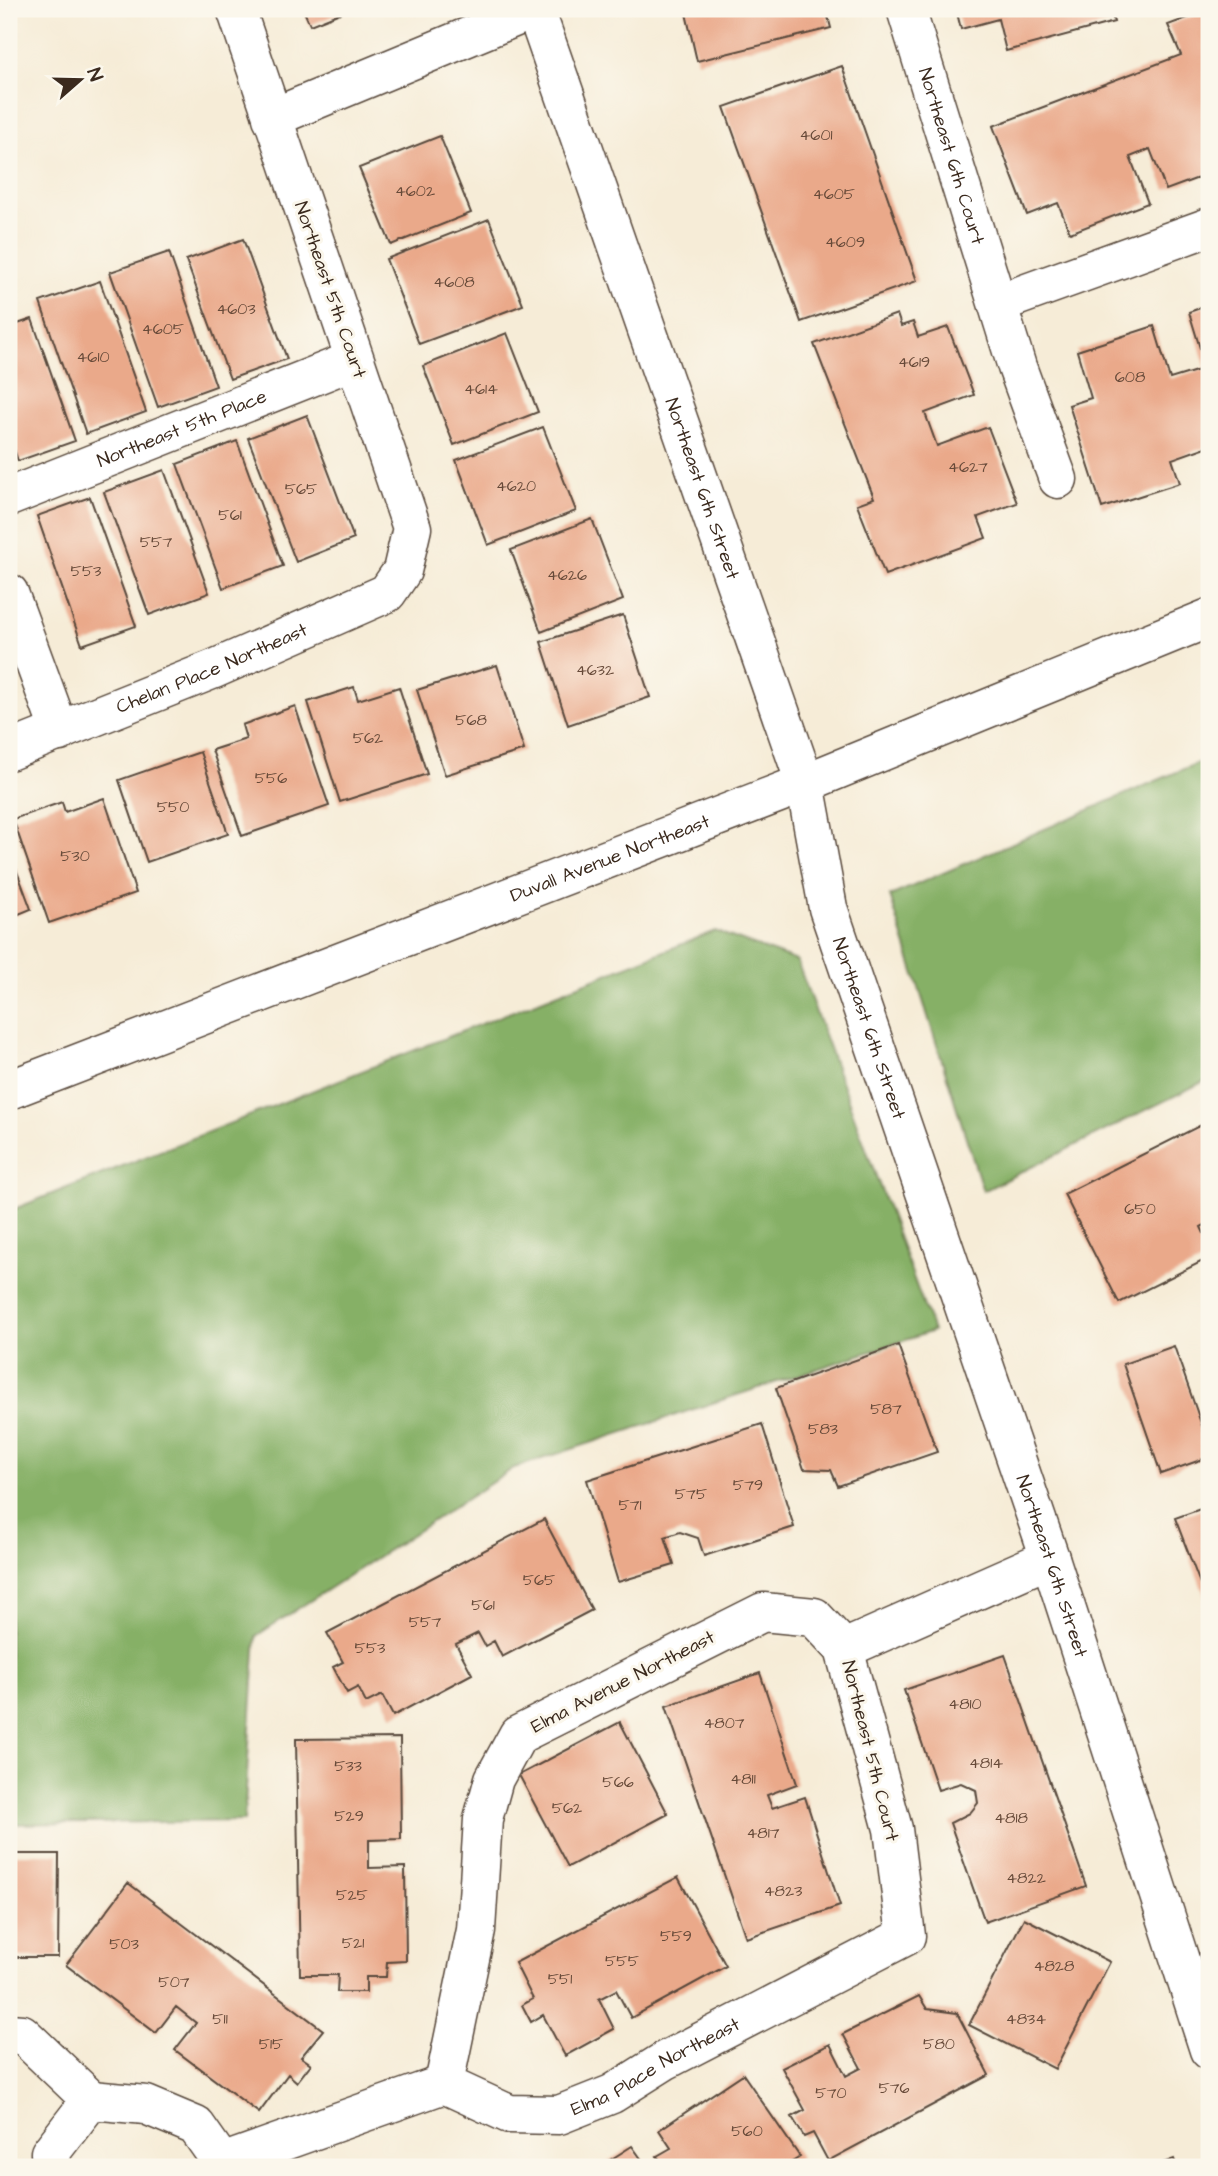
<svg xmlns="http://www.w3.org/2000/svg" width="1218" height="2176" font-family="'Architects Daughter',sans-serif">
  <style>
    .forest { fill: #86b066; stroke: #606d42; stroke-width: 2 }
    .building { fill: #eaa98a }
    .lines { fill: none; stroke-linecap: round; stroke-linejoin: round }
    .minor-casing { stroke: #57473a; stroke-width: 41 }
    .major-casing { stroke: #57473a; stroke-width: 41 }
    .minor { stroke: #fff; stroke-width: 38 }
    .major { stroke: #fff; stroke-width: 38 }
    .labels { text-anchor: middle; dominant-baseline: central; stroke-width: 6; stroke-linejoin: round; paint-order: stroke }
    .number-label { font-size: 16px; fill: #674a39 }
    .street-label { font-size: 19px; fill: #3b2a1e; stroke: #fbf7ec }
  </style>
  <rect width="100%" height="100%" fill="#fbf7ec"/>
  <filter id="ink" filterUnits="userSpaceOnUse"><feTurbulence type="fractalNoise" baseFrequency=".0143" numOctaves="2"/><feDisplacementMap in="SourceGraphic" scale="14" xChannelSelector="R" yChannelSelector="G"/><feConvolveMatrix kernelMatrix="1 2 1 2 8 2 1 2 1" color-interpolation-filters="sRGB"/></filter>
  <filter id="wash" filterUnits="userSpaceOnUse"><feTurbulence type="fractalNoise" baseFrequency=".00686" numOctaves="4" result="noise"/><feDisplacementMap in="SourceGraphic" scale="28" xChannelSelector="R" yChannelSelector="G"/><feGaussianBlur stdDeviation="1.57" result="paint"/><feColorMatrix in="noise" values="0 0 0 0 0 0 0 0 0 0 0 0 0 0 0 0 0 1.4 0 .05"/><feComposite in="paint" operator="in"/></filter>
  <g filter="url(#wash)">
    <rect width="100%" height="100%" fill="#f6ecd7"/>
    <path class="forest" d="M1209 758V1079L983 1191 890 896Z
      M715 931 797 961 933 1331 514 1468 256 1636 244 1821 9 1824V1211Z"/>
    <g id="blocks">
      <path class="building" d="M303 9H350L310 25Z
        M685 9H826L831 28 697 61Z
        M956 9H1110L1114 22 1006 51 998 19 961 29Z
        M1209 10V174L1166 190 1150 149 1130 157 1148 203 1070 233 1058 203 1027 215 993 126 1181 55 1168 25Z
        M842 66 917 281 801 322 724 107Z
        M440 136 471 213 391 245 359 168Z
        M489 219 523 305 419 344 386 259Z
        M243 239 287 359 230 379 186 260Z
        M169 252 216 386 158 407 110 272Z
        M100 281 146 412 86 434 40 302Z
        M1209 305V446L1172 459 1180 483 1102 508 1069 405 1091 398 1077 351 1154 326 1170 379 1206 368 1189 312Z
        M897 314 901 326 913 322 918 337 948 327 974 395 925 413 937 446 988 427 1017 503 978 517 986 538 885 575 857 504 874 498 814 344Z
        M32 319 75 441 18 461 9 434V327Z
        M507 333 538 412 454 445 423 366Z
        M307 415 354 539 296 562 248 438Z
        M543 427 576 511 488 545 456 460Z
        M237 441 283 566 223 588 177 464Z
        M164 470 209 593 149 615 104 492Z
        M90 497 136 626 82 645 37 516Z
        M592 519 623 600 541 632 511 550Z
        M623 615 650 697 568 725 541 642Z
        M497 665 524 750 445 775 417 690Z
        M354 687 358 700 399 687 427 774 340 802 308 702Z
        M295 706 329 806 242 836 212 750 246 739 242 725Z
        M200 752 228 834 147 862 119 780Z
        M104 798 136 893 49 923 13 819 62 802 65 812Z
        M9 850 31 909 9 918Z
        M1209 1121V1223L1201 1227 1209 1244V1258L1119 1303 1064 1194Z
        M898 1345 937 1452 838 1486 831 1470 804 1469 776 1388Z
        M1174 1346 1209 1446V1457L1161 1474 1123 1364Z
        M762 1424 794 1527 704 1556 698 1538 680 1532 665 1537 674 1565 618 1582 587 1480Z
        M1209 1506V1607L1175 1518Z
        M544 1519 592 1610 502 1657 494 1641 485 1646 478 1633 456 1644 472 1674 393 1716 382 1695 366 1703 358 1687 347 1693 333 1667 343 1662 327 1633Z
        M1005 1655 1086 1886 985 1922 950 1823 970 1813 978 1803 976 1790 961 1783 938 1790 904 1690Z
        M760 1673 797 1784 767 1795 772 1808 805 1797 840 1906 746 1938 666 1706Z
        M620 1722 668 1814 568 1867 519 1775Z
        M400 1738 401 1839 369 1840V1868L405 1867 406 1961 387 1962 386 1977H366V1992H337L338 1975H300L296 1739Z
        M9 1854H59L58 1957H9Z
        M678 1877 726 1966 631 2018 616 1990 599 1999 614 2029 565 2056 543 2015 531 2022 522 2005 533 1999 515 1963Z
        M128 1883 323 2030 301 2057 311 2064 297 2082 288 2074 259 2113 175 2050 196 2023 176 2007 156 2033 66 1965Z
        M1024 1918 1110 1962 1055 2069 969 2025Z
        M919 1996 927 2009 957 2013 989 2075 828 2161 813 2133 804 2137 792 2117 805 2110 782 2068 830 2044 846 2076 861 2068 843 2034Z
        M743 2074 800 2157 784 2167H665L657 2156 671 2148 659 2130Z
        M632 2146 647 2167H599Z
        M1174 2159 1177 2167H1152Z"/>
    </g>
  </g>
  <g filter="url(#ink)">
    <use href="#blocks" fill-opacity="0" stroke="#57473a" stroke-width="2"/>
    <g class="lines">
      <defs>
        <g id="minor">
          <path id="s1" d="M535 9 805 783 828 908 1050 1558 1209 2050"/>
          <path id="s2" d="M906 9 1017 367 1058 479"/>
          <path d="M272 118 535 9"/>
          <path d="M999 303 1209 227"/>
          <path id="s3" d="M9 497 354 360"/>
          <path d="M9 593 60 732"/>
          <path id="s4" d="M9 751 214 669 387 593 402 571 412 528 236 9"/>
          <path d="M844 1649 1050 1558"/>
          <path d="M9 2033 22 2034 91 2100 50 2153 51 2167"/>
          <path id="s5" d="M91 2100 146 2105 196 2126 222 2163 444 2084 509 2114 559 2115 612 2094 666 2060 906 1936 893 1829 844 1649 814 1617 763 1612 518 1735 494 1779 483 1819 476 1930 444 2084"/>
        </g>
        <g id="major">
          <path id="s6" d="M9 1090 805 783 1209 618"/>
        </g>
      </defs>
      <use href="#minor" class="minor-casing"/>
      <use href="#major" class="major-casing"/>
      <use href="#minor" class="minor"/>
      <use href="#major" class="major"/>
    </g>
  </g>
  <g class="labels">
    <g class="number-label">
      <text x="816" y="135">4601</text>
      <text x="415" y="191">4602</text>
      <text x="834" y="194">4605</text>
      <text x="845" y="242">4609</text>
      <text x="454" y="282">4608</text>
      <text x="236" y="309">4603</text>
      <text x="163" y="329">4605</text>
      <text x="93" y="357">4610</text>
      <text x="914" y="362">4619</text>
      <text x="1130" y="377">608</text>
      <text x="481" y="389">4614</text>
      <text x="968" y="467">4627</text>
      <text x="516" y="486">4620</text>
      <text x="301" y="489">565</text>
      <text x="230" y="515">561</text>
      <text x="156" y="542">557</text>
      <text x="86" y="571">553</text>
      <text x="567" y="575">4626</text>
      <text x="595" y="670">4632</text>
      <text x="471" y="720">568</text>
      <text x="368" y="738">562</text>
      <text x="271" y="778">556</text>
      <text x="173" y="807">550</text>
      <text x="75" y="856">530</text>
      <text x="1140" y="1209">650</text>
      <text x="886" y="1409">587</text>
      <text x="823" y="1429">583</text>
      <text x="748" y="1485">579</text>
      <text x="691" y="1494">575</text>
      <text x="630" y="1505">571</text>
      <text x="539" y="1580">565</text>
      <text x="483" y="1605">561</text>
      <text x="425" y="1622">557</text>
      <text x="370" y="1648">553</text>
      <text x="965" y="1704">4810</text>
      <text x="724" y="1723">4807</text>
      <text x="986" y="1763">4814</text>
      <text x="348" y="1766">533</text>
      <text x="743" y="1779">4811</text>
      <text x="618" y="1782">566</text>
      <text x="567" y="1808">562</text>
      <text x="349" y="1816">529</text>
      <text x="1011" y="1818">4818</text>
      <text x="763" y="1833">4817</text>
      <text x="1026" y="1878">4822</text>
      <text x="783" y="1891">4823</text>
      <text x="352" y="1895">525</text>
      <text x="676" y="1936">559</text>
      <text x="353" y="1943">521</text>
      <text x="124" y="1944">503</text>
      <text x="622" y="1961">555</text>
      <text x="1054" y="1966">4828</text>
      <text x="560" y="1979">551</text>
      <text x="174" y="1982">507</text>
      <text x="220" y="2019">511</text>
      <text x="1026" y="2019">4834</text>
      <text x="271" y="2044">515</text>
      <text x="939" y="2044">580</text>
      <text x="894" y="2088">576</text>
      <text x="831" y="2093">570</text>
      <text x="747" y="2131">560</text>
    </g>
    <g class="street-label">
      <text stroke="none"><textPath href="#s2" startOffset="154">Northeast 6th Court</textPath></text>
      <text transform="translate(330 290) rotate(71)">Northeast 5th Court</text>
      <text stroke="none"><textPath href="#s3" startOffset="186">Northeast 5th Place</textPath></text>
      <text stroke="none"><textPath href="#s1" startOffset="508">Northeast 6th Street</textPath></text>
      <text stroke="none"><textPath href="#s4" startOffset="219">Chelan Place Northeast</textPath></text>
      <text stroke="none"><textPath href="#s6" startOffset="644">Duvall Avenue Northeast</textPath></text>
      <text stroke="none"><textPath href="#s1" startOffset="1074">Northeast 6th Street</textPath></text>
      <text stroke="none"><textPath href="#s1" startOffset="1642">Northeast 6th Street</textPath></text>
      <text transform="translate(623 1682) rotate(-27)">Elma Avenue Northeast</text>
      <text transform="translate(870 1751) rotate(76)">Northeast 5th Court</text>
      <text stroke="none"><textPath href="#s5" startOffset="620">Elma Place Northeast</textPath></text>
    </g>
  </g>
  <rect width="1218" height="2176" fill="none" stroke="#fbf7ec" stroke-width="35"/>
  <g transform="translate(80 80) rotate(70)" stroke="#fbf7ec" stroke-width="5" paint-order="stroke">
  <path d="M0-5L12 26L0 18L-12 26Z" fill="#3b2a1e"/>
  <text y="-10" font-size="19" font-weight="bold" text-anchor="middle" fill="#3b2a1e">N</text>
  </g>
</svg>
